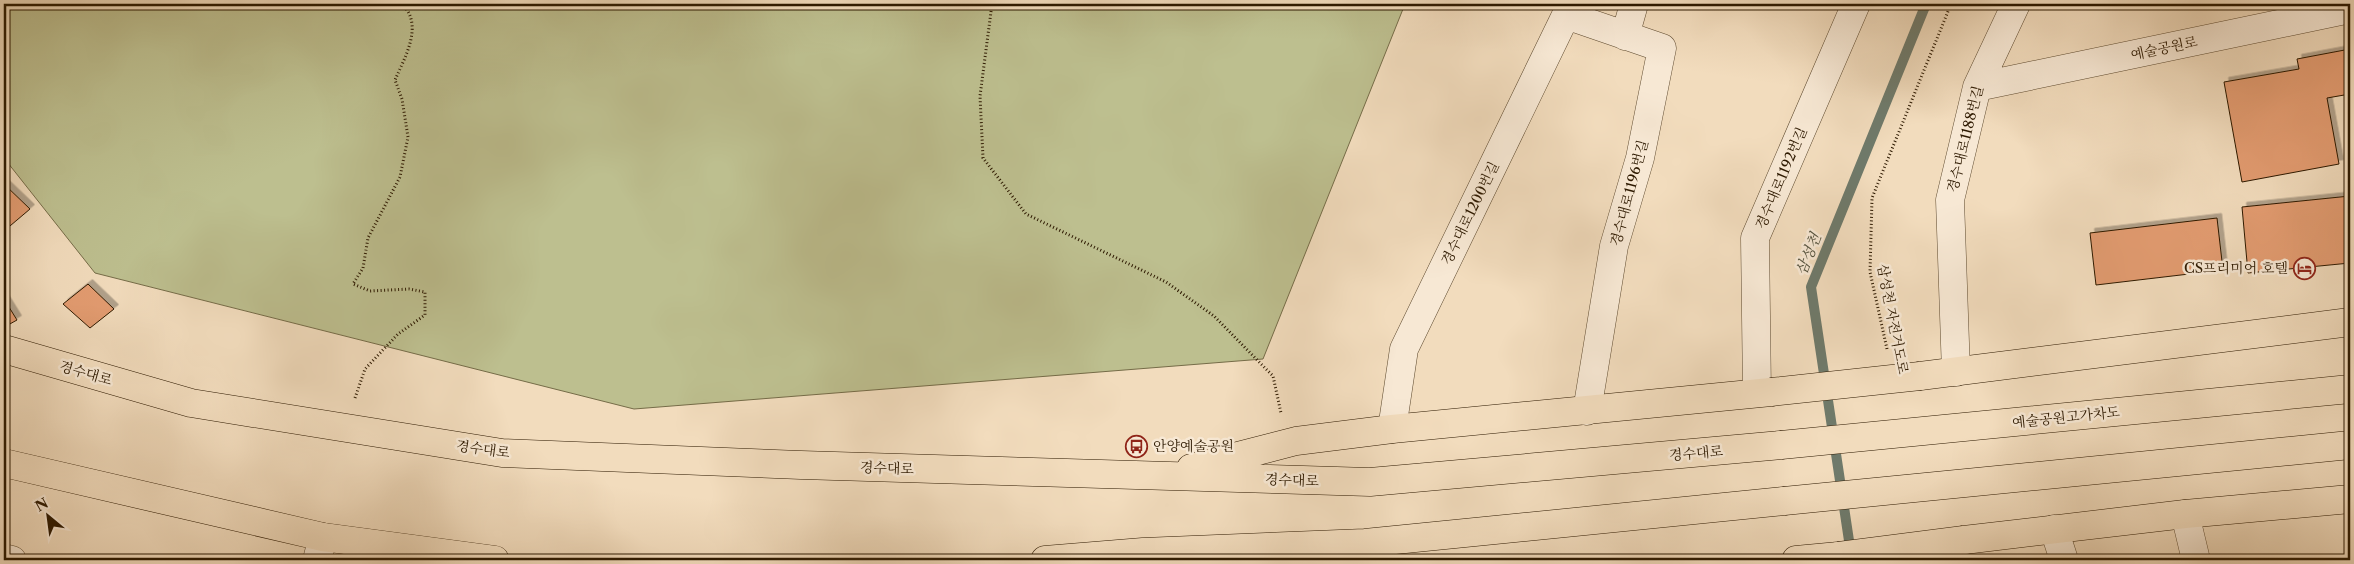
<svg xmlns="http://www.w3.org/2000/svg" width="2354" height="564" font-family="'Libre Caslon Text','Noto Serif KR',serif">
  <style>
    .green { fill: #bdbf8f; stroke: #756c48 }
    .lines { fill: none; stroke-linecap: round; stroke-linejoin: round }
    .stream { stroke: #6f7a6b; stroke-width: 10 }
    .building { fill: #e39c71; stroke: #2d1900; filter: url(#shadow) }
    .minor-casing { stroke: #5e4a2f; stroke-width: 29 }
    .major-casing { stroke: #2d1900; stroke-width: 29 }
    .path { stroke: #2d1900; stroke-width: 3; stroke-dasharray: 1 2.5; stroke-linecap: butt }
    .minor { stroke: #f7e8d4; stroke-width: 28 }
    .major { stroke: #f2dcbd; stroke-width: 28 }
    .major-bridge-casing { stroke: #2d1900; stroke-width: 29; stroke-linecap: butt }
    .major-bridge { stroke: #f2dcbd; stroke-width: 28 }
    .labels { text-anchor: middle; dominant-baseline: central; stroke-width: 5; stroke-linejoin: round; paint-order: stroke }
    .street-label { font-size: 14px; fill: #2d1900; stroke: #f7e8d4 }
    .poi-label { font-size: 14px; fill: #2d1900; stroke: #f7e8d4; text-anchor: end }
    .water-label { font-size: 15px; font-style: italic; fill: #54523e; stroke: #f7e8d4 }
  </style>
  <defs>
    <filter id="shadow"><feDropShadow dx="4.5" dy="-4.5" stdDeviation="0" flood-color="#0004"/></filter>
  </defs>
  <rect width="100%" height="100%" fill="#f2dcbd"/>
  <filter id="stains"><feTurbulence type="fractalNoise" baseFrequency=".004" numOctaves="4"/><feColorMatrix values="0 0 0 0 .2 0 0 0 0 .09 0 0 0 0 .02 0 0 0 .5 -.17"/></filter>
  <radialGradient id="worn" r=".72"><stop offset=".6" stop-color="#630" stop-opacity="0"/><stop offset="1" stop-color="#630" stop-opacity=".3"/></radialGradient>
  <path class="green" d="M4 4H1405L1263 359 634 409 95 273 4 158Z"/>
  <g class="lines">
    <path class="stream" d="M1851 554 1811 287 1926 4"/>
  </g>
  <path class="building" d="M2350 49V94L2327 98 2339 164 2242 182 2224 82 2299 69 2297 59Z
    M4 184 30 209 4 231Z
    M2350 196V263L2248 273 2242 207Z
    M2217 218 2223 270 2096 285 2090 233Z
    M88 284 114 309 90 328 63 304Z
    M4 299 17 320 8 325 4 322Z"/>
  <g class="lines">
    <defs>
      <path id="minor" d="M1566 15 1662 48 1640 158 1614 246 1587 411
        M1625 36 1634 4
        M1977 87 2350 9
        M1956 372 1950 200 1977 87 2016 4
        M1757 393 1755 238 1856 4
        M1392 429 1404 349 1566 15 1568 4
        M2185 514 2196 560
        M2054 529 2064 560
        M4 558 12 560
        M317 560 323 537"/>
      <path id="major" d="M4 349 191 403 502 453 801 465 1370 482 1781 445
        M1920 376 2350 322
        M4 463 323 537 495 560
        M1191 468 1296 441 1392 429 1771 392
        M1964 540 2185 514 2350 499
        M1045 560 1143 552 1365 543 1784 501
        M1796 560 1839 556"/>
    </defs>
    <use href="#minor" class="minor-casing"/>
    <use href="#major" class="major-casing"/>
    <path class="path" d="M992 4 980 96 983 158 1026 214 1166 282 1214 316 1273 376 1281 413
      M1887 349 1870 272 1872 198 1951 4
      M355 398 365 369 398 334 425 315V292L409 289 370 291 353 284 363 268 368 238 400 177 408 137 402 99 395 80C405 57 424 25 402 4"/>
    <use href="#minor" class="minor"/>
    <use href="#major" class="major"/>
    <defs>
      <path id="major-bridge" d="M1771 392 1920 376
        M1781 445 2350 389
        M1784 501 2350 445
        M1839 556 1964 540"/>
    </defs>
    <use href="#major-bridge" class="major-bridge-casing"/>
    <use href="#major-bridge" class="major-bridge"/>
  </g>
  <defs>
    <symbol id="hotel-ring" viewBox="-11 -11 22 22"><circle r="9.5" fill="#f7e8d4" stroke="#8f2418" stroke-width="1.5"/><path d="M-6-4.5h1.5V1H6V5H4.5V3h-9V5H-6ZM-4 0a1.8 1.8 0 1 1 3.6 0ZM.5 0V-2.5h3Q6-2.5 6 0Z" fill="#8f2418"/></symbol>
    <symbol id="bus-ring" viewBox="-11 -11 22 22"><circle r="9.5" fill="#f7e8d4" stroke="#8f2418" stroke-width="1.5"/><path d="M-5-6H5V4H4V6H2V4H-2V6H-4V4H-5ZM-3.5-4V0h7V-4ZM-3.5 1.2v1.5H-2V1.2ZM2 1.2v1.5H3.5V1.2Z" fill="#8f2418"/></symbol>
  </defs>
  <g fill-rule="evenodd">
    <use href="#hotel-ring" x="2292" y="256" width="25" height="25"/>
    <use href="#bus-ring" x="1124" y="434" width="25" height="25"/>
  </g>
  <g class="labels">
    <g class="street-label">
      <text transform="translate(2164 48) rotate(-12)">예술공원로</text>
      <text transform="translate(1965 139) rotate(-76)">경수대로1188번길</text>
      <text transform="translate(1781 178) rotate(-67)">경수대로1192번길</text>
      <text transform="translate(1629 193) rotate(-75)">경수대로1196번길</text>
      <text transform="translate(1470 213) rotate(-64)">경수대로1200번길</text>
      <text transform="translate(1893 319) rotate(79)">삼성천 자전거도로</text>
      <text transform="translate(86 373) rotate(16)">경수대로</text>
      <text transform="translate(2066 417) rotate(-6)">예술공원고가차도</text>
      <text transform="translate(483 449) rotate(8)">경수대로</text>
      <text transform="translate(1696 453) rotate(-5)">경수대로</text>
      <text transform="translate(887 468) rotate(2)">경수대로</text>
      <text transform="translate(1292 480) rotate(2)">경수대로</text>
    </g>
    <g class="poi-label">
      <text x="2288" y="268">CS프리미어 호텔</text>
      <text x="1153" y="446" text-anchor="start">안양예술공원</text>
    </g>
    <g class="water-label">
      <text transform="translate(1808 254) rotate(-68)">삼성천</text>
    </g>
  </g>
  <rect width="2354" height="564" fill="none" stroke="#f2dcbd" stroke-width="20"/>
  <rect x="5" y="5" width="2344" height="554" fill="none" stroke="#2d1900" stroke-width="2.5"/>
  <rect x="10" y="10" width="2334" height="544" fill="none" stroke="#2d1900"/>
  <g transform="translate(48 516) rotate(331)" stroke="#f7e8d4" stroke-width="4" paint-order="stroke">
  <path d="M0-4L9 19L0 12L-9 19Z" fill="#2d1900"/>
  <text y="-8" font-size="14" font-weight="bold" text-anchor="middle" fill="#2d1900">N</text>
  </g>
  <rect width="100%" height="100%" filter="url(#stains)"/>
  <rect width="100%" height="100%" fill="url(#worn)"/>
</svg>
